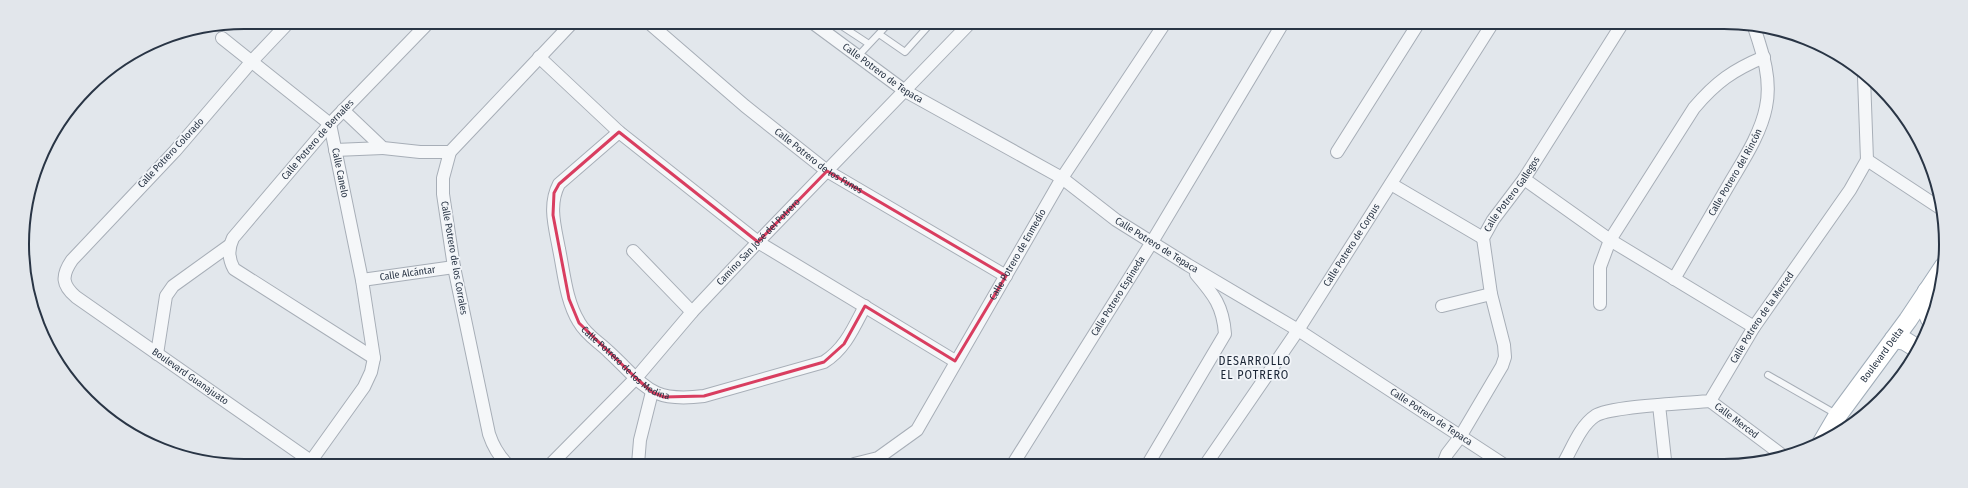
<svg xmlns="http://www.w3.org/2000/svg" width="1968" height="488" font-family="'Fira Sans Condensed',sans-serif">
  <style>
    .lines { fill: none; stroke-linecap: round; stroke-linejoin: round }
    .lane-casing { stroke: #a7aeb7; stroke-width: 8 }
    .street-casing { stroke: #a7aeb7; stroke-width: 14 }
    .primary-casing { stroke: #a0acb8; stroke-width: 20 }
    .lane { stroke: #f5f7f9; stroke-width: 6 }
    .street { stroke: #f5f7f9; stroke-width: 12 }
    .primary { stroke: #fff; stroke-width: 18 }
    .marked { fill: none; stroke: #d93e60; stroke-width: 3; stroke-linejoin: round }
    .labels { text-anchor: middle; dominant-baseline: central; stroke-width: 3.5; stroke-linejoin: round; paint-order: stroke }
    .street-label { font-size: 10px; fill: #293545; stroke: #f2f5f9 }
    .quarter-label { font-size: 12px; letter-spacing: 1px; fill: #1b2636; stroke: #f2f5f9 }
    .rim { fill: none; stroke: #293545; stroke-width: 2 }
  </style>
  <rect width="100%" height="100%" fill="#e2e7ec"/>
  <g class="lines">
    <defs>
      <path id="lane" d="M837 23 869 44
        M879 34 905 52 931 23
        M858 56 889 23
        M1768 375 1836 414"/>
      <g id="street">
        <path id="s1" d="M289 22 252 61 175 151 72 260C61 276 62 285 76 297L315 464"/>
        <path id="s2" d="M649 23 745 106 827 171 1006 276"/>
        <path id="s3" d="M813 23 905 91 1062 178 1116 220 1188 265 1298 330 1503 464"/>
        <path id="s4" d="M222 38 330 124 362 280 374 358 371 372 364 387 311 461"/>
        <path d="M539 57 619 132 758 242 955 361"/>
        <path d="M343 110 383 148 420 152H450"/>
        <path id="s5" d="M619 132 559 184C548 205 555 227 559 249 564 273 566 301 579 322 586 335 599 342 609 352 646 386 649 403 704 396L824 362C845 349 854 327 865 306"/>
        <path d="M335 150 383 148"/>
        <path d="M1337 152 1418 24"/>
        <path d="M1867 160 1940 208"/>
        <path d="M1524 179 1610 240 1754 327"/>
        <path d="M1391 184 1483 238"/>
        <path d="M633 251 692 312"/>
        <path id="s6" d="M1674 279C1693 246 1712 214 1731 181 1744 159 1761 133 1766 107 1772 78 1762 51 1753 24"/>
        <path id="s7" d="M362 280 454 267"/>
        <path d="M1600 304V267L1610 240 1694 108C1716 82 1733 70 1764 57"/>
        <path d="M1442 306 1491 294"/>
        <path d="M157 354 166 296 173 286 230 245"/>
        <path id="s8" d="M374 358 234 269C228 258 228 249 233 238L330 124 429 22"/>
        <path id="s9" d="M1710 401 1782 455"/>
        <path d="M1659 405 1665 460"/>
        <path d="M507 464C498 455 493 446 489 434L454 267 443 194V178L450 152 573 22"/>
        <path id="s10" d="M551 464 636 378 692 312 758 242 970 23"/>
        <path d="M638 464 640 440 652 392"/>
        <path id="s11" d="M854 464 878 458 917 430 1062 178 1165 23"/>
        <path id="s12" d="M1013 464 1152 242 1283 23"/>
        <path d="M1148 464 1225 334C1223 306 1214 295 1196 274"/>
        <path id="s13" d="M1206 464 1298 330 1492 24"/>
        <path id="s14" d="M1443 464 1447 454 1460 437 1502 366 1505 357 1504 345 1491 294 1483 238 1493 220 1524 179 1622 24"/>
        <path id="s15" d="M1563 464C1572 449 1580 426 1595 416 1609 406 1689 403 1710 401L1754 327 1850 190 1867 160 1864 77"/>
      </g>
      <g id="primary">
        <path d="M1927 291 1926 310 1930 319"/>
        <path d="M1894 339 1905 341 1918 349"/>
        <path id="s16" d="M1821 444 1838 415 1908 320 1944 266"/>
      </g>
    </defs>
    <use href="#lane" class="lane-casing"/>
    <use href="#street" class="street-casing"/>
    <use href="#primary" class="primary-casing"/>
    <use href="#lane" class="lane"/>
    <use href="#street" class="street"/>
    <use href="#primary" class="primary"/>
  </g>
  <path class="marked" d="M619 132 758 242 827 171 1006 276 955 361 865 306 844 344 824 362 704 396 664 397 652 392 636 378 579 323 569 299 553 215 554 193 559 184Z"/>
  <g class="labels">
    <g class="street-label">
      <text stroke="none"><textPath href="#s3" startOffset="86">Calle Potrero de Tepaca</textPath></text>
      <text stroke="none"><textPath href="#s8" startOffset="328">Calle Potrero de Bernales</textPath></text>
      <text transform="translate(171 153) rotate(-47)">Calle Potrero Colorado</text>
      <text stroke="none"><textPath href="#s2" startOffset="219">Calle Potrero de los Funes</textPath></text>
      <text stroke="none"><textPath href="#s6" startOffset="123">Calle Potrero del Rincón</textPath></text>
      <text stroke="none"><textPath href="#s4" startOffset="188">Calle Canelo</textPath></text>
      <text stroke="none"><textPath href="#s14" startOffset="298">Calle Potrero Gallegos</textPath></text>
      <text stroke="none"><textPath href="#s10" startOffset="304">Camino San José del Potrero</textPath></text>
      <text stroke="none"><textPath href="#s3" startOffset="410">Calle Potrero de Tepaca</textPath></text>
      <text stroke="none"><textPath href="#s13" startOffset="263">Calle Potrero de Corpus</textPath></text>
      <text stroke="none"><textPath href="#s11" startOffset="275">Calle Potrero de Enmedio</textPath></text>
      <text transform="translate(454 258) rotate(80)">Calle Potrero de los Corrales</text>
      <text stroke="none"><textPath href="#s7" startOffset="46">Calle Alcántar</textPath></text>
      <text stroke="none"><textPath href="#s12" startOffset="198">Calle Potrero Espineda</textPath></text>
      <text stroke="none"><textPath href="#s15" startOffset="273">Calle Potrero de la Merced</textPath></text>
      <text stroke="none"><textPath href="#s16" startOffset="108">Boulevard Delta</textPath></text>
      <text stroke="none"><textPath href="#s5" startOffset="285">Calle Potrero de los Medina</textPath></text>
      <text stroke="none"><textPath href="#s1" startOffset="504">Boulevard Guanajuato</textPath></text>
      <text stroke="none"><textPath href="#s3" startOffset="734">Calle Potrero de Tepaca</textPath></text>
      <text stroke="none"><textPath href="#s9" startOffset="33">Calle Merced</textPath></text>
    </g>
    <g class="quarter-label">
      <text x="1255" y="361">DESARROLLO<tspan x="1255" dy="14">EL POTRERO</tspan></text>
    </g>
  </g>
  <path d="M0 0H1968V488H0ZM244 29H1724A215 215 0 0 1 1939 244V244A215 215 0 0 1 1724 459H244A215 215 0 0 1 29 244V244A215 215 0 0 1 244 29Z" fill="#e2e6eb" fill-rule="evenodd"/>
  <path class="rim" d="M244 29H1724A215 215 0 0 1 1939 244V244A215 215 0 0 1 1724 459H244A215 215 0 0 1 29 244V244A215 215 0 0 1 244 29Z"/>
</svg>
